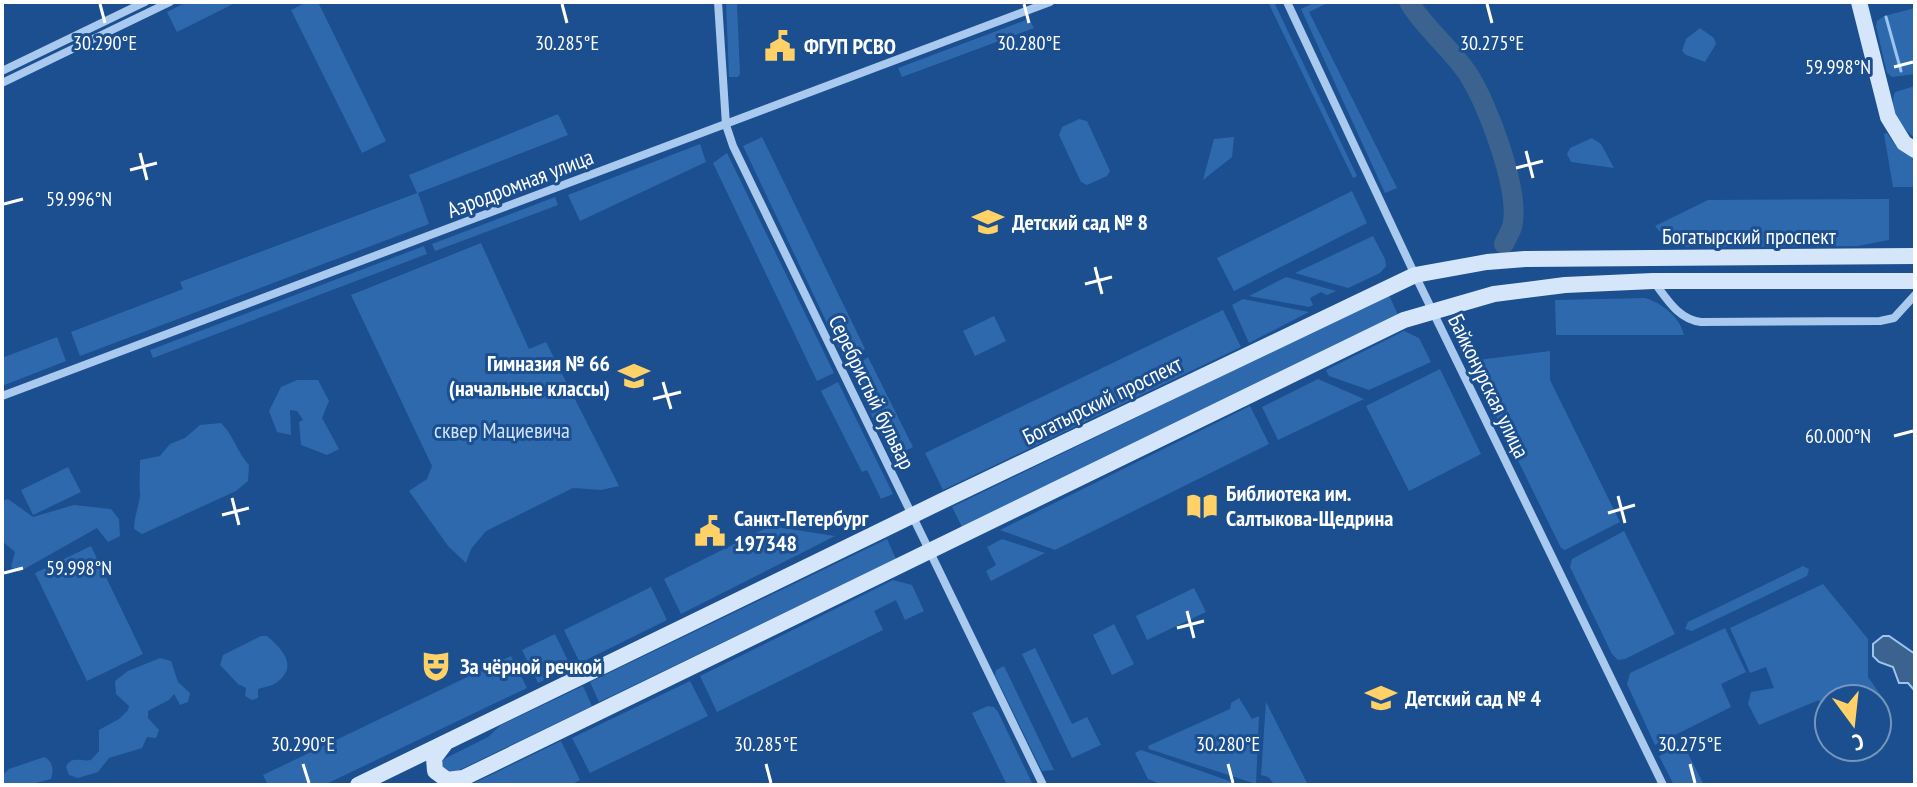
<svg xmlns="http://www.w3.org/2000/svg" width="1917" height="787" font-family="'PT Sans Narrow',sans-serif">
  <style>
    .green { fill: #2e69ad }
    .water { fill: #3c6290; stroke: #9cc4f0; stroke-width: 2 }
    .lines { fill: none; stroke-linecap: round; stroke-linejoin: round }
    .stream { stroke: #9cc4f0; stroke-width: 3 }
    .river { stroke: #3c6290; stroke-width: 20 }
    .street { stroke: #a9c9ee; stroke-width: 8 }
    .secondary { stroke: #d6e6fa; stroke-width: 16 }
    .ticks { fill: none; stroke: #fff; stroke-width: 3 }
    .labels { text-anchor: middle; dominant-baseline: central; stroke-width: 6; stroke-linejoin: round; paint-order: stroke }
    .poi-label { font-size: 22px; font-weight: bold; fill: #fff; stroke: #1b4f8f; text-anchor: start }
    .street-label { font-size: 22px; fill: #fff; stroke: #1b4f8f }
    .park-label { font-size: 22px; fill: #cfe3fa; stroke: #1b4f8f }
    .ticks-label { font-size: 20px; text-anchor: middle; fill: #fff; stroke: #1b4f8f; stroke-width: 6; stroke-linejoin: round; paint-order: stroke }
  </style>
  <rect width="100%" height="100%" fill="#1b4f8f"/>
  <path class="green" d="M187 2H237L177 32 167 12Z
    M307 2H318L386 141 362 153 291 10Z
    M726 2 737 4 740 74 738 77H729Z
    M1268 2H1274L1357 176 1353 178Z
    M1316 2H1330L1309 12 1397 188 1385 193 1301 9Z
    M1915 8V74L1892 77 1887 73 1876 26 1877 21 1884 16Z
    M1029 19 1034 28 902 77 898 68Z
    M1700 28 1714 38 1716 44 1705 62 1686 55 1682 51 1686 39Z
    M1915 86V138C1901 127 1888 110 1895 92Z
    M558 114 568 135 418 193 429 224 80 356 71 332 183 289 180 282 417 193 409 175Z
    M1079 119 1087 121 1110 171 1107 176 1087 185 1081 182 1059 135 1062 127Z
    M1887 133 1896 146 1915 159V187H1893L1884 134Z
    M762 137 865 349 848 360 844 359 743 146Z
    M1234 137 1232 157 1203 180 1214 139Z
    M1592 138 1601 144 1614 168 1571 162 1567 154 1570 148Z
    M700 144 706 162 580 221 568 195Z
    M727 153 834 373 817 381 713 163Z
    M1352 191 1367 223 1234 291 1217 258Z
    M555 197 558 205 435 251 432 244Z
    M1889 199V240L1858 246 1685 247 1667 240 1655 226 1708 200Z
    M1373 236 1385 259 1386 266 1380 273 1348 288 1295 273Z
    M481 243 529 349 546 342 619 486 601 490 573 488 486 531 471 549 466 563 448 546 409 491 427 479 432 466 351 295Z
    M424 246 427 254 153 358 150 350Z
    M1286 277 1336 291 1327 295 1321 292 1310 298 1313 305 1309 307 1249 296Z
    M1389 295 1398 315 962 527 952 507Z
    M1645 298C1662 303 1680 317 1684 335H1556L1555 300Z
    M1243 299 1309 312 1249 343 1232 305Z
    M1223 310 1241 347 943 490 925 453Z
    M994 316 1006 341 975 356 963 331Z
    M1404 331 1419 338 1431 362 1369 390 1329 376 1326 370Z
    M57 337 66 361 2 386V358Z
    M1550 351V380L1620 522 1565 550 1561 548 1469 361Z
    M868 357 913 447 892 458 850 370Z
    M1440 369 1481 454 1409 491 1366 406Z
    M1318 379 1364 399 1278 440 1262 407Z
    M297 380H318L329 401 322 418 339 449 327 455 301 445 299 422 303 420 297 411 290 410 291 435 277 432 269 411 281 387Z
    M838 382 893 494 881 499 867 470 862 472 821 391Z
    M1250 406 1269 444 1055 550 1000 530Z
    M221 423C234 436 237 452 249 465L248 481 236 491 142 534 134 529C134 517 140 502 140 495 139 483 140 472 140 460L160 456 170 444 185 438 200 425Z
    M68 467 81 492 33 515 21 490Z
    M8 499 33 517 74 505 111 509 119 519 120 536 108 542 97 528 19 572 11 567 15 552 2 541V501Z
    M770 526 835 536 681 614 664 579Z
    M1624 531 1675 634 1625 659 1618 660 1612 654 1570 567 1572 559Z
    M887 539 896 559 599 702 590 682Z
    M1002 539 1045 553 991 581 986 571 996 565 987 547Z
    M91 546 143 654 87 681 35 573Z
    M1803 566 1809 569 1807 576 1692 631 1685 629 1688 622Z
    M893 580 912 585 924 611 905 620 896 600 874 611 883 630 717 712 700 676Z
    M1823 584 1868 639V677L1884 700 1877 706V699H1863L1856 693 1844 699H1829V706L1822 710 1819 700 1759 725 1748 704 1751 692 1774 688 1766 667 1750 673 1730 628Z
    M651 587 667 620 580 663 564 630Z
    M1194 588 1206 612 1147 640 1136 616Z
    M1114 624 1134 664 1112 675 1093 635Z
    M1725 628 1746 672 1721 684 1731 707 1655 745 1627 684 1630 673Z
    M555 634 571 667 538 683 522 650Z
    M261 636H267C281 648 300 666 276 683 271 686 264 687 258 689V698L252 700 245 696 246 688 238 684 220 665 223 655Z
    M1035 648 1072 724 1087 717 1101 745 1072 758 1022 654Z
    M511 656 527 688 324 785H268L263 775Z
    M160 658 171 661 178 682 190 693 188 702 180 705 174 694 169 700 148 711V718L159 730 156 738 147 737 142 748 109 758 98 772 78 778 69 775 66 767C71 755 81 762 91 760L99 751V730L119 719 128 710 129 706 116 694 115 681 128 671Z
    M1004 666 1054 770 1042 771 995 675 996 670Z
    M690 681 708 716 590 773 572 738Z
    M583 686 592 706 451 774 444 772 441 762 444 759 488 737 501 725Z
    M1239 698 1252 719 1259 716 1256 784 1149 749 1148 746 1230 709 1231 703Z
    M1266 702 1308 785H1275L1268 777 1261 775Z
    M988 706 994 707 998 712 1033 785H1007L972 713Z
    M561 741 580 780 570 785H470Z
    M1683 744 1703 783 1704 785H1674L1659 756Z
    M1141 750 1235 783 1162 785 1148 779 1135 753Z
    M44 757C53 761 54 770 51 779L28 785H4L3 775 9 769Z"/>
  <path class="water" d="M1883 636H1889L1915 654V691L1908 683H1899L1893 667 1879 662 1873 656V644Z"/>
  <g class="lines">
    <path class="stream" d="M1886 17 1901 71"/>
    <path class="river" d="M1409 2C1425 29 1451 48 1468 74 1488 104 1521 193 1512 227 1510 233 1506 239 1504 244"/>
    <path class="street" d="M718 2 726 125 733 146 1043 785
      M1287 2 1415 275 1663 785
      M2 71 145 2
      M2 83 170 2
      M1654 282C1667 299 1678 319 1701 322L1880 321 1894 318 1915 295
      M2 396 1050 2"/>
    <path class="secondary" d="M1859 2 1888 117 1904 143 1915 150
      M444 745 434 758 435 771 447 780 463 778
      M358 785 942 501 1415 275 1487 262 1525 259 1915 256
      M449 785 1404 320 1494 294 1565 285 1653 281H1915"/>
  </g>
  <path class="ticks" d="M100 4 105 23M562 4 567 23M1024 4 1029 23M1487 4 1492 23M1894 67 1913 62M1526 151 1533 178M140 153 147 180M1516 168 1543 161M130 170 157 163M4 204 23 199M1095 267 1102 294M1085 284 1112 277M663 382 671 409M653 399 681 392M1894 436 1913 431M1618 496 1625 523M232 498 239 525M1608 513 1635 505M222 515 249 508M4 573 23 568M1187 611 1194 638M1177 628 1204 621M303 764 309 783M766 764 771 783M1228 764 1233 783M1690 764 1695 783"/>
  <defs>
    <symbol id="civic-bare" viewBox="-9 -9 18 18"><path d="M-.6-6.5H3V-4.5H.6V-3L4-1V1h2V6H-6V1h2V-1L-.6-3ZM-1.2 2.5V6h2.4V2.5Z" fill="#ffd166" stroke="#1b4f8f" stroke-width="2.5" paint-order="stroke"/></symbol>
    <symbol id="school-bare" viewBox="-9 -9 18 18"><path d="M0-5L7-2L0 1L-7-2ZM-4 1L0 2.5L4 1V4Q0 6-4 4Z" fill="#ffd166" stroke="#1b4f8f" stroke-width="2.5" paint-order="stroke"/></symbol>
    <symbol id="library-bare" viewBox="-9 -9 18 18"><path d="M-6-4Q-3-5.5-.7-3.5V5Q-3 3-6 4ZM6-4Q3-5.5 .7-3.5V5Q3 3 6 4Z" fill="#ffd166" stroke="#1b4f8f" stroke-width="2.5" paint-order="stroke"/></symbol>
    <symbol id="theatre-bare" viewBox="-9 -9 18 18"><path d="M-5-5.5Q0-4 5-5.5V0Q5 5 0 6Q-5 5-5 0ZM-3.3-2.5H-1v1.5H-3.3ZM1-2.5H3.3v1.5H1ZM-2.8 1Q0 5.5 2.8 1Z" fill="#ffd166" stroke="#1b4f8f" stroke-width="2.5" paint-order="stroke"/></symbol>
  </defs>
  <g fill-rule="evenodd">
    <use href="#civic-bare" x="758" y="24" width="44" height="44"/>
    <use href="#school-bare" x="966" y="200" width="44" height="44"/>
    <use href="#school-bare" x="612" y="354" width="44" height="44"/>
    <use href="#library-bare" x="1180" y="484" width="44" height="44"/>
    <use href="#civic-bare" x="688" y="509" width="44" height="44"/>
    <use href="#theatre-bare" x="414" y="644" width="44" height="44"/>
    <use href="#school-bare" x="1359" y="676" width="44" height="44"/>
  </g>
  <g class="labels">
    <g class="poi-label">
      <text x="804" y="46">ФГУП РСВО</text>
      <text x="1012" y="222">Детский сад № 8</text>
      <text x="610" y="363" text-anchor="end">Гимназия № 66<tspan x="610" dy="25">(начальные классы)</tspan></text>
      <text x="1226" y="493">Библиотека им.<tspan x="1226" dy="25">Салтыкова-Щедрина</tspan></text>
      <text x="734" y="518">Санкт-Петербург<tspan x="734" dy="25">197348</tspan></text>
      <text x="460" y="666">За чёрной речкой</text>
      <text x="1405" y="698">Детский сад № 4</text>
    </g>
    <g class="street-label">
      <text transform="translate(520 183) rotate(-21)">Аэродромная улица</text>
      <text x="1749" y="236">Богатырский проспект</text>
      <text transform="translate(1489 386) rotate(64)">Байконурская улица</text>
      <text transform="translate(872 392) rotate(64)">Серебристый бульвар</text>
      <text transform="translate(1102 400) rotate(-26)">Богатырский проспект</text>
    </g>
    <g class="park-label">
      <text x="502" y="430">сквер Мациевича</text>
    </g>
  </g>
  <g class="ticks-label">
    <text x="105" y="50">30.290°E</text>
    <text x="567" y="50">30.285°E</text>
    <text x="1029" y="50">30.280°E</text>
    <text x="1492" y="50">30.275°E</text>
    <text x="1838" y="74">59.998°N</text>
    <text x="79" y="206">59.996°N</text>
    <text x="1838" y="443">60.000°N</text>
    <text x="79" y="575">59.998°N</text>
    <text x="303" y="751">30.290°E</text>
    <text x="766" y="751">30.285°E</text>
    <text x="1228" y="751">30.280°E</text>
    <text x="1690" y="751">30.275°E</text>
  </g>
  <rect width="1917" height="787" fill="none" stroke="#ffffff" stroke-width="8"/>
  <g transform="translate(1853 723) rotate(165)"><circle r="38" fill="#1b4f8f" stroke="#7695bc" stroke-width="2"/>
  <path d="M0-6L14 30L0 20L-14 30Z" fill="#ffd166"/>
  <text y="-12" font-size="22" font-weight="bold" text-anchor="middle" fill="#ffffff">С</text>
  </g>
</svg>
